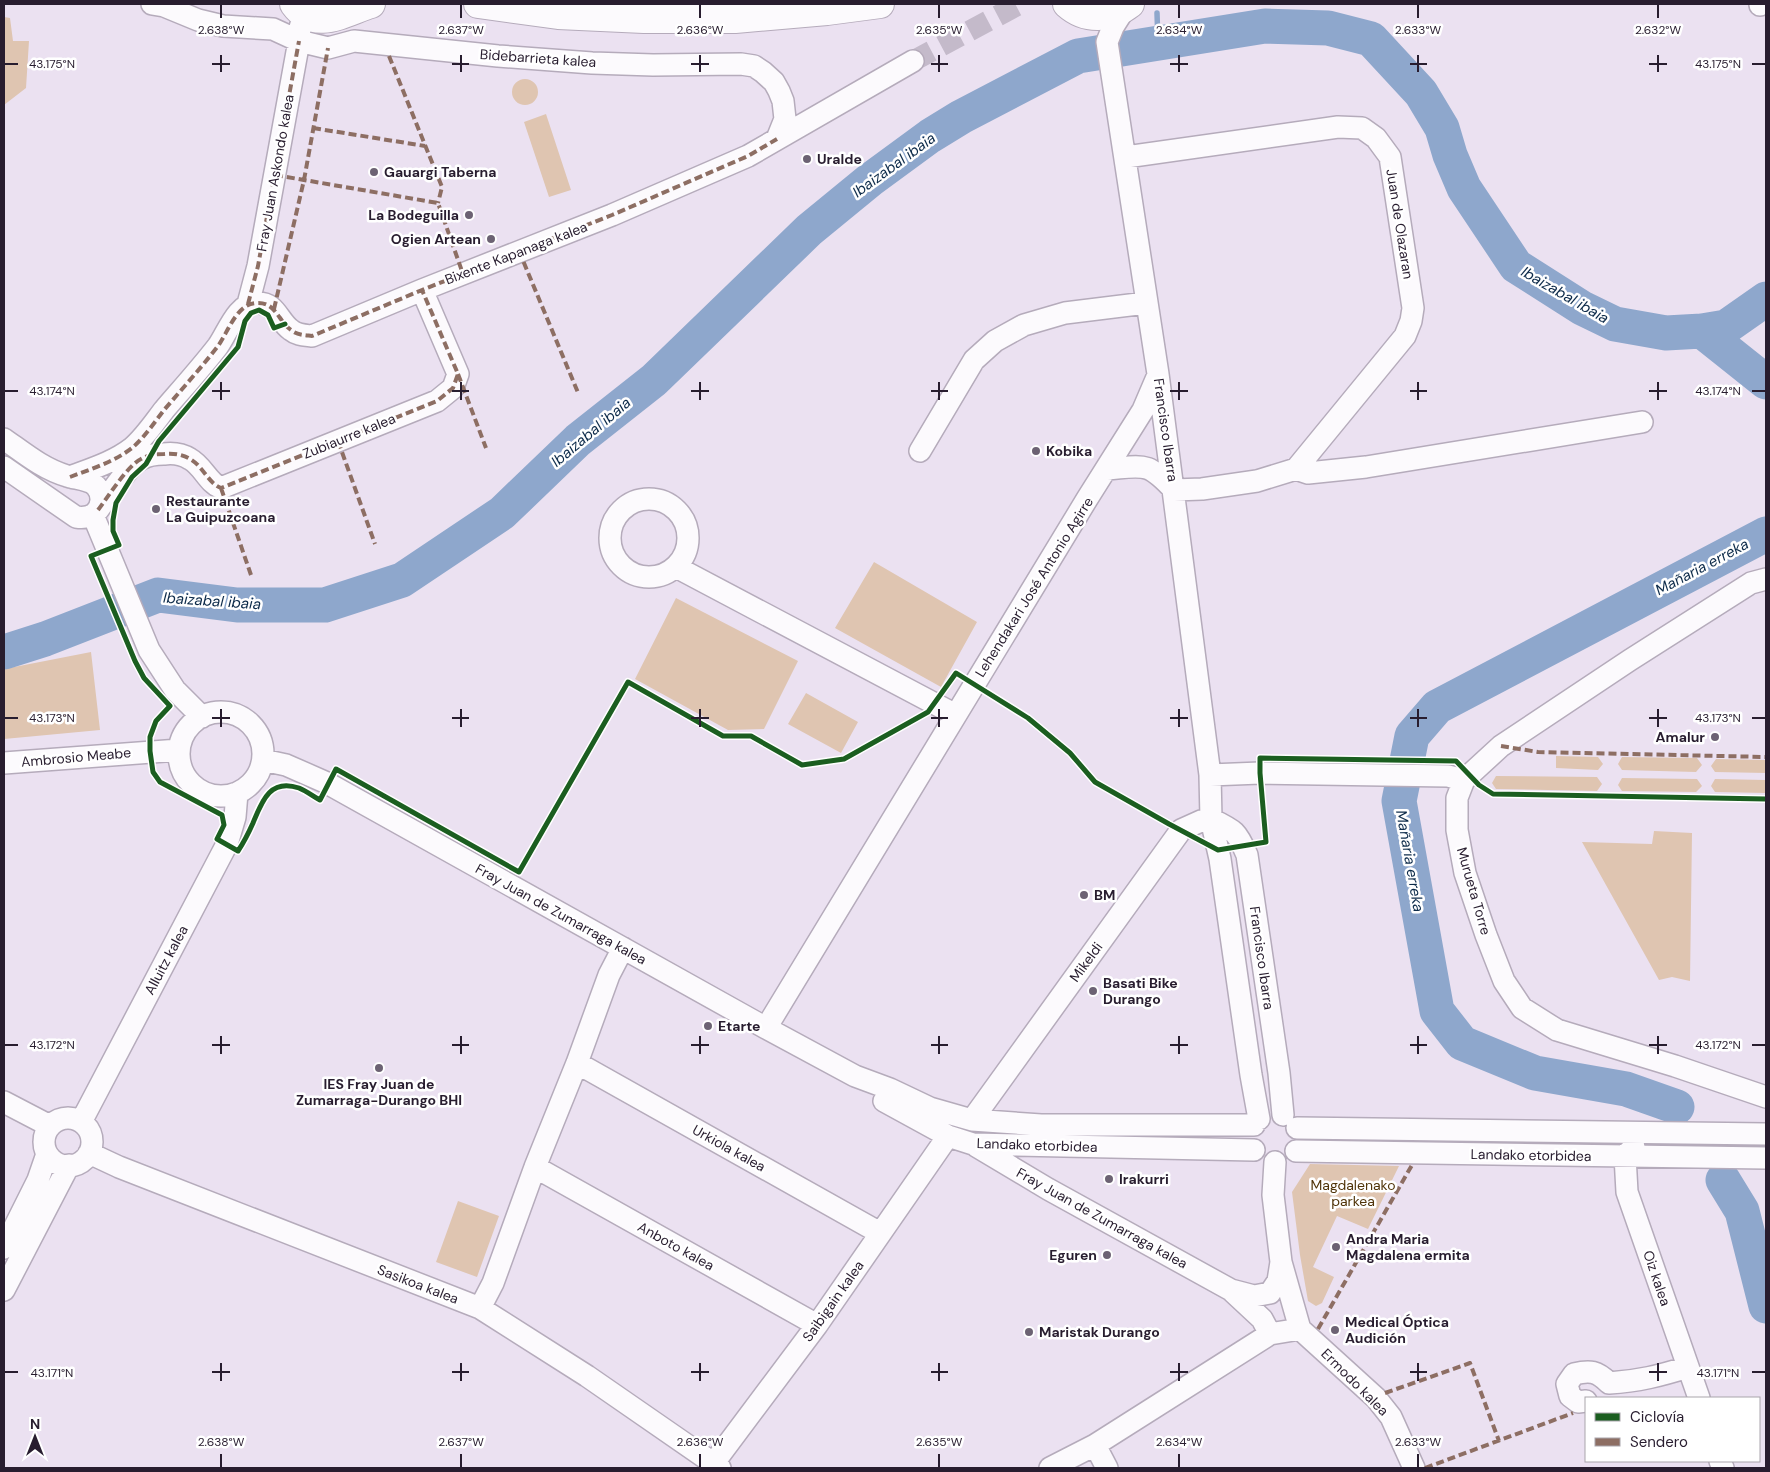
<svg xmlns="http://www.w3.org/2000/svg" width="1770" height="1472" font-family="'DM Sans',sans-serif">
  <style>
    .green { fill: #dfc5b1 }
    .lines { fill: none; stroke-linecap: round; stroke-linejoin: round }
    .stream { stroke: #8ea7cc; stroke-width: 5.5 }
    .river { stroke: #8ea7cc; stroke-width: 35 }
    .minor-tunnel { stroke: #c4baca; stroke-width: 21; stroke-dasharray: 21 11; stroke-linecap: butt }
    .minor-casing { stroke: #b5abbb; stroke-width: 24 }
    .trunk-casing { stroke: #b5abbb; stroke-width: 30 }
    .minor { stroke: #fcfafd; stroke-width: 21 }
    .trunk { stroke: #fcfafd; stroke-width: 28 }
    .quiet { stroke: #8d6e63; stroke-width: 4; stroke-dasharray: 8 4; stroke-linecap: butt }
    .cycleway-casing { stroke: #fff; stroke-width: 8 }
    .cycleway { stroke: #1b5e20; stroke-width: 5 }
    .ticks { fill: none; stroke: #281d2f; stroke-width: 2 }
    .poi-dot { fill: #6c6273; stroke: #fff; stroke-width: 2 }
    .labels { text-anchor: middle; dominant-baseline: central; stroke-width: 5; stroke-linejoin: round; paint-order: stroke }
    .street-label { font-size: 14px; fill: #281d2f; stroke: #fff }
    .poi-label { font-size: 14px; font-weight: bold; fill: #281d2f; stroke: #fff; text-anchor: start }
    .park-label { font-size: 14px; fill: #503409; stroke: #fff }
    .water-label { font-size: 15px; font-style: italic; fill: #0c2a49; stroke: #fff }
    .ticks-label { font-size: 12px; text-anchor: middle; fill: #281d2f; stroke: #fff; stroke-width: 5; stroke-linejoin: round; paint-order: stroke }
  </style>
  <rect width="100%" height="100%" fill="#ebe1f1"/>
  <path class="green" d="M4 17 10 18 13 41H29L26 88 4 105Z
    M512 92a13 13 0 1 1 26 0a13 13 0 1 1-26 0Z
    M546 114 571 190 549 197 524 122Z
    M874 562 977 622 941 687 835 628Z
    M676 598 798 661 764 729 728 730 635 679Z
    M91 652 100 730 4 739V669Z
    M806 693 858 722 841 753 788 724Z
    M1556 756 1598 757 1603 764 1598 770 1556 768Z
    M1622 757 1697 758 1702 765 1696 772 1622 770 1618 764Z
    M1716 759 1766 760V773L1715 772 1711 766Z
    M1496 776 1597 777 1602 784 1597 791 1496 789 1492 783Z
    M1622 778 1697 779 1702 786 1696 792 1622 791 1618 785Z
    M1715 779 1766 780V793L1715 792 1711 786Z
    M1654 831 1692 833 1690 981 1672 977 1659 980 1582 842 1652 844Z
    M1310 1164 1399 1166 1368 1229 1337 1216 1313 1267 1334 1277 1322 1303 1316 1306 1308 1301 1300 1255 1292 1192Z
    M458 1201 499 1216 477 1277 436 1262Z"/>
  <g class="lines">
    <path class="stream" d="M1157 13 1158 43"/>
    <path class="river" d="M1702 331 1766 382
      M4 652 45 639 158 595 237 605H325L402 580 502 513 578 440 654 380 809 230 870 180 930 136 961 117 1078 56 1265 26 1328 28 1371 39 1421 93 1442 128 1450 155 1464 188 1516 266 1582 308 1615 324 1666 333 1702 331 1726 327 1766 299
      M1677 1107 1626 1089 1535 1073 1462 1043 1437 1011 1399 801 1412 736 1437 707 1766 534
      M1723 1180 1742 1211 1766 1306"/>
    <path class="minor-tunnel" d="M913 61 1020 4"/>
    <defs>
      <path id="minor" d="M152 4 164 6 198 20 223 26 273 29 299 41 328 48 354 41 498 56 592 63 653 65 741 64 754 66 763 72 774 82 779 91 783 101 785 119 777 139
        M1760 5V4
        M1125 8 1113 27 1107 42 1158 374 1210 775 1211 819 1220 859 1251 1075 1259 1119
        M248 304 258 266 299 41 300 27
        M4 439C24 453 43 469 67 476 76 479 89 479 96 486 103 494 103 507 94 514 88 518 83 518 76 517L4 467
        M920 451 974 360 995 341 1024 325 1065 313 1146 303
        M1107 469C1144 466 1147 461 1174 490L1202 489 1257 481 1296 469 1405 336 1411 321 1413 308 1390 157 1376 138 1362 128 1338 127 1126 157
        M1296 469 1308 473 1366 467 1642 422
        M70 477C91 469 114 462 132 448 144 438 154 423 164 410 182 389 201 368 218 346 228 332 237 303 257 303 276 302 278 321 291 330 297 335 304 335 312 336L422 290 612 215 748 156 913 61
        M610 538a39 39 0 1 1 78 0a39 39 0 1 1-78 0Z
        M98 510C108 497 128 465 141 459 148 455 155 454 164 454 172 453 182 454 190 459 203 466 208 483 221 488L437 401 453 388 458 374 422 290
        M93 515 149 650 175 690 202 717
        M676 567 956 715
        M1766 579 1751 583 1630 660 1501 746 1464 780 1457 798V830L1465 873 1486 935 1504 981 1522 1008 1557 1030 1675 1066 1766 1097
        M179 754a42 42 0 1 1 84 0a42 42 0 1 1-84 0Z
        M263 760 286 765 327 783 766 1028 855 1076 890 1089 930 1108 972 1120 1041 1125H1254
        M4 763 179 750
        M1210 775 1260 773 1448 776 1464 780
        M1211 819C1234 830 1237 831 1247 855L1279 1073 1283 1115
        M766 1028 1087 499 1143 410 1158 375
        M577 1063 880 1233
        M884 1101 948 1136 973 1144 1254 1150
        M4 1102 50 1126
        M44 1142a24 24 0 1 1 48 0a24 24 0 1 1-48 0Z
        M972 1120 1181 830 1201 821 1211 819
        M81 1122 227 844 235 817 237 793
        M1297 1128 1766 1134
        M976 1146 1048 1189 1231 1290 1254 1296 1270 1293 1278 1281 1281 1262
        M1634 1147 1625 1156 1627 1192 1699 1398
        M1296 1151 1766 1158
        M89 1153 119 1167 480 1308 587 1376 720 1468
        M1275 1162 1273 1195 1281 1262 1300 1329
        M535 1167 817 1325
        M4 1248 38 1180 47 1154
        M4 1290 69 1165
        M1233 1292 1262 1319 1270 1334
        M480 1308 493 1283 535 1167 577 1063 609 975 623 948
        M1300 1329 1376 1398 1391 1417 1414 1468
        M1586 1401 1578 1402 1570 1396 1567 1384 1574 1374C1590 1370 1597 1371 1609 1383 1639 1381 1659 1376 1688 1367
        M1095 1445 1107 1468
        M1720 1461 1723 1468
        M713 1464 817 1325 948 1136
        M1050 1468 1095 1445 1270 1334 1300 1329"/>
      <path id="trunk" d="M294 4C315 33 345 12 371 4
        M478 4 558 15 644 19H735L827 11 880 4
        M1067 4C1086 21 1111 19 1130 4"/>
    </defs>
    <use href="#minor" class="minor-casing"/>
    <use href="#trunk" class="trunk-casing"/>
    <use href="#minor" class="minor"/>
    <use href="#trunk" class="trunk"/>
    <path class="quiet" d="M389 56 442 187 438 203
      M313 128 425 146
      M275 175 438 203 463 274
      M519 251 579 395
      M248 304 258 266 299 41
      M274 309 304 180 328 48
      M458 374 486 448
      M338 441 375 544
      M70 477C91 469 114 462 132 448 144 438 154 423 164 410 182 389 201 368 218 346 228 332 237 303 257 303 276 302 278 321 291 330 297 335 304 335 312 336L422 290 612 215 748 156 777 139
      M221 488 251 575
      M98 510C108 497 128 465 141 459 148 455 155 454 164 454 172 453 182 454 190 459 203 466 208 483 221 488L437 401 453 388 458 374 422 290
      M1501 746 1538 752 1766 757
      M1318 1329 1412 1165
      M1385 1393 1470 1363 1499 1441
      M1425 1468 1573 1413"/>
    <defs>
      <path id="cycleway" d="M285 324 274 328 268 315 259 310 251 313 245 321 238 347 159 441 146 464 132 477 116 503 113 520V531L119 545 91 556 135 661 144 678 170 706 156 721 150 737V751L153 772 160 782 222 815 224 825 217 839 238 851C244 842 249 832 253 823 262 801 270 778 299 788 306 791 313 796 320 800L336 769 519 872 628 682 723 736H751L802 765 844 759 928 712 956 673 1028 718 1070 753 1095 782 1169 824 1218 850 1266 842 1260 773V758L1456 761 1479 785 1493 794 1766 799"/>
    </defs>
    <use href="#cycleway" class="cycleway-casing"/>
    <use href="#cycleway" class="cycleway"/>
  </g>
  <path class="ticks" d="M221 5V18M461 5V18M700 5V18M939 5V18M1179 5V18M1418 5V18M1658 5V18M221 55V72M461 55V72M700 55V72M939 55V72M1179 55V72M1418 55V72M1658 55V72M5 64H18M212 64H230M452 64H469M691 64H709M931 64H948M1170 64H1188M1410 64H1427M1649 64H1667M1752 64H1765M221 382V400M461 382V400M700 382V400M939 382V400M1179 382V400M1418 382V400M1658 382V400M5 391H18M212 391H230M452 391H469M691 391H709M931 391H948M1170 391H1188M1410 391H1427M1649 391H1667M1752 391H1765M221 709V727M461 709V727M700 709V727M939 709V727M1179 709V727M1418 709V727M1658 709V727M5 718H18M212 718H230M452 718H469M691 718H709M931 718H948M1170 718H1188M1410 718H1427M1649 718H1667M1752 718H1765M221 1036V1054M461 1036V1054M700 1036V1054M939 1036V1054M1179 1036V1054M1418 1036V1054M1658 1036V1054M5 1045H18M212 1045H230M452 1045H469M691 1045H709M931 1045H948M1170 1045H1188M1410 1045H1427M1649 1045H1667M1752 1045H1765M221 1363V1381M461 1363V1381M700 1363V1381M939 1363V1381M1179 1363V1381M1418 1363V1381M1658 1363V1381M5 1372H18M212 1372H230M452 1372H469M691 1372H709M931 1372H948M1170 1372H1188M1410 1372H1427M1649 1372H1667M1752 1372H1765M221 1454V1467M461 1454V1467M700 1454V1467M939 1454V1467M1179 1454V1467M1418 1454V1467"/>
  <g class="poi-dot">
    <circle cx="807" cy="159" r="5"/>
    <circle cx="374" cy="172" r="5"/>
    <circle cx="469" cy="215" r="5"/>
    <circle cx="491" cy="239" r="5"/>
    <circle cx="1036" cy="451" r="5"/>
    <circle cx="156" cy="509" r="5"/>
    <circle cx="1715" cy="737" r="5"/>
    <circle cx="1084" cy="895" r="5"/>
    <circle cx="1093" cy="991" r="5"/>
    <circle cx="708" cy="1026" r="5"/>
    <circle cx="379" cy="1068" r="5"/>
    <circle cx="1109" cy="1179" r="5"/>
    <circle cx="1336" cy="1247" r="5"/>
    <circle cx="1107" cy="1255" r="5"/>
    <circle cx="1335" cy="1330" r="5"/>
    <circle cx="1029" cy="1332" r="5"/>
  </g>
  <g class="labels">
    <g class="street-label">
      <text transform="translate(538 58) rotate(4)">Bidebarrieta kalea</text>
      <text transform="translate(275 173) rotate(-80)">Fray Juan Askondo kalea</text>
      <text transform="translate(1400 224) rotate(81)">Juan de Olazaran</text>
      <text transform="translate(516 253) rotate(-21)">Bixente Kapanaga kalea</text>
      <text transform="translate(1166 430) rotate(82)">Francisco Ibarra</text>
      <text transform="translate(349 436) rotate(-22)">Zubiaurre kalea</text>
      <text transform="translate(1034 587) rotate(-58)">Lehendakari José Antonio Agirre</text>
      <text transform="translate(76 757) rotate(-5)">Ambrosio Meabe</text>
      <text transform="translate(1474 891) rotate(74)">Murueta Torre</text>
      <text transform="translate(561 914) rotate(29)">Fray Juan de Zumarraga kalea</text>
      <text transform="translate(1262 958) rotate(82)">Francisco Ibarra</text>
      <text transform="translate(166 960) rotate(-62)">Alluitz kalea</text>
      <text transform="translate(1086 962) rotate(-54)">Mikeldi</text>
      <text transform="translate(1037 1145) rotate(2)">Landako etorbidea</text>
      <text transform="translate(729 1148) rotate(29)">Urkiola kalea</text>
      <text transform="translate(1531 1155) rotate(1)">Landako etorbidea</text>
      <text transform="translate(1102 1218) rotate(29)">Fray Juan de Zumarraga kalea</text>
      <text transform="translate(676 1246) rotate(29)">Anboto kalea</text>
      <text transform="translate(1657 1278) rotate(71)">Oiz kalea</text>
      <text transform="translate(418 1284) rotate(21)">Sasikoa kalea</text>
      <text transform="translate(833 1301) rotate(-55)">Saibigain kalea</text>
      <text transform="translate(1355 1382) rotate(45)">Ermodo kalea</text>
    </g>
    <g class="poi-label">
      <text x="817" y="159">Uralde</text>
      <text x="384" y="172">Gauargi Taberna</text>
      <text x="459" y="215" text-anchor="end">La Bodeguilla</text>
      <text x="481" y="239" text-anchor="end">Ogien Artean</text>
      <text x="1046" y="451">Kobika</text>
      <text x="166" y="501">Restaurante<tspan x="166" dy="16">La Guipuzcoana</tspan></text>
      <text x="1705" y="737" text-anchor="end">Amalur</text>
      <text x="1094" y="895">BM</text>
      <text x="1103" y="983">Basati Bike<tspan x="1103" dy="16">Durango</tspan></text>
      <text x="718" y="1026">Etarte</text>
      <text x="379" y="1084" text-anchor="middle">IES Fray Juan de<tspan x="379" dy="16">Zumarraga-Durango BHI</tspan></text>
      <text x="1119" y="1179">Irakurri</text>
      <text x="1346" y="1239">Andra Maria<tspan x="1346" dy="16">Magdalena ermita</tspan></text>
      <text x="1097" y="1255" text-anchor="end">Eguren</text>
      <text x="1345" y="1322">Medical Óptica<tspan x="1345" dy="16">Audición</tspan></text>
      <text x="1039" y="1332">Maristak Durango</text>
    </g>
    <g class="park-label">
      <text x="1353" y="1185">Magdalenako<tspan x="1353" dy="16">parkea</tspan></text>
    </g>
    <g class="water-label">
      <text transform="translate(894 165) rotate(-36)">Ibaizabal ibaia</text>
      <text transform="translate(1565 295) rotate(30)">Ibaizabal ibaia</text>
      <text transform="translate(591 432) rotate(-40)">Ibaizabal ibaia</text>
      <text transform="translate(1702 567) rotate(-28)">Mañaria erreka</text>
      <text transform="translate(212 601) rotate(4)">Ibaizabal ibaia</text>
      <text transform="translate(1410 861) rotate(80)">Mañaria erreka</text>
    </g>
  </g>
  <g class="ticks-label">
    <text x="221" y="34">2.638°W</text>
    <text x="461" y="34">2.637°W</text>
    <text x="700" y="34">2.636°W</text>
    <text x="939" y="34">2.635°W</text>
    <text x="1179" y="34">2.634°W</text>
    <text x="1418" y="34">2.633°W</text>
    <text x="1658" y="34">2.632°W</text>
    <text x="52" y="68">43.175°N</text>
    <text x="1718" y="68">43.175°N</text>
    <text x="52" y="395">43.174°N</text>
    <text x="1718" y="395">43.174°N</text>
    <text x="52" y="722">43.173°N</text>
    <text x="1718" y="722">43.173°N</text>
    <text x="52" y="1049">43.172°N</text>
    <text x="1718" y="1049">43.172°N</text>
    <text x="52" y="1377">43.171°N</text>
    <text x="1718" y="1377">43.171°N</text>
    <text x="221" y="1446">2.638°W</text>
    <text x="461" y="1446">2.637°W</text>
    <text x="700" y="1446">2.636°W</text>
    <text x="939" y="1446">2.635°W</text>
    <text x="1179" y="1446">2.634°W</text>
    <text x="1418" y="1446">2.633°W</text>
  </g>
  <rect width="1770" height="1472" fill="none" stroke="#281d2f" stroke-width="10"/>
  <rect x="1585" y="1397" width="175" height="65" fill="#ffffff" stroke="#a9a5ac"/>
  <rect x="1595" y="1413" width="25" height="8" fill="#1b5e20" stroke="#a9a5ac"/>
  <text x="1630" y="1422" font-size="15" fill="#281d2f">Ciclovía</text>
  <rect x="1595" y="1438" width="25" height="8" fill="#8d6e63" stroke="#a9a5ac"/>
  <text x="1630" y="1447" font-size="15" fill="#281d2f">Sendero</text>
  <g transform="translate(35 1437)" stroke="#ffffff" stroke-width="4" paint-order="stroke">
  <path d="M0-4L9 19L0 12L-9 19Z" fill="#281d2f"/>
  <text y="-8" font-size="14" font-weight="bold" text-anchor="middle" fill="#281d2f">N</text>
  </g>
</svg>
